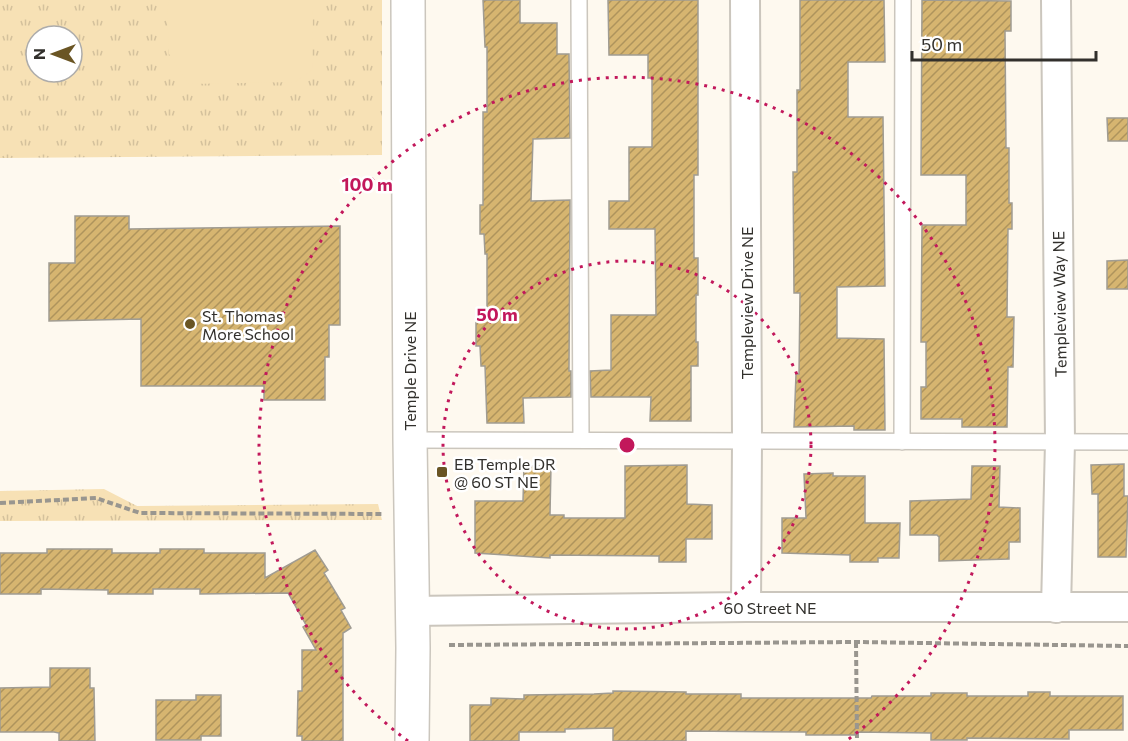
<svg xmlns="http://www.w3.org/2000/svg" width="1128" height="741" font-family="Commissioner,sans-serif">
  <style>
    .grass { fill: url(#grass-tufts); fill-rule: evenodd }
    .garden { fill: #f7e1b5 }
    .building { fill: url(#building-hatch); stroke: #a09c92; stroke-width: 1.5 }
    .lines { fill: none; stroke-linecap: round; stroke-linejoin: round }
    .service-casing { stroke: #cbc6bd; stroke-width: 18 }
    .minor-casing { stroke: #cbc6bd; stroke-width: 32 }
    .tertiary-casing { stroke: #cbc6bd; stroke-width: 36 }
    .path { stroke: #99968f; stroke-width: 4; stroke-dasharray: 6 3; stroke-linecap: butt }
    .service { stroke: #fff; stroke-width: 15 }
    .minor { stroke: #fff; stroke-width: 28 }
    .tertiary { stroke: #fff; stroke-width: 33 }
    .ring { fill: none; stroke: #c2185b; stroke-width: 3; stroke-dasharray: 3 6 }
    .poi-dot { fill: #6a5524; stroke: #fff; stroke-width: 2 }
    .labels { text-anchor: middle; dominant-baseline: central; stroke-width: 5; stroke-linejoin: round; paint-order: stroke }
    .street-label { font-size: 16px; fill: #32302c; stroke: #fff }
    .poi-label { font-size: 16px; fill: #32302c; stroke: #fff; text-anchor: start }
    .centre { fill: #c2185b; stroke: #fff; stroke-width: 3 }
    .ring-label { font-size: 18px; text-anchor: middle; font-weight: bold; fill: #c2185b; stroke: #fff; stroke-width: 5; stroke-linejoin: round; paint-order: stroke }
  </style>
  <defs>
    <pattern id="grass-tufts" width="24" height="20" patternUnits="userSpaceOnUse" patternTransform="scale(1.5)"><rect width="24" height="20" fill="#f7e1b5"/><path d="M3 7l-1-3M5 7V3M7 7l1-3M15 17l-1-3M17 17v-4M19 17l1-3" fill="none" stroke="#d4c19c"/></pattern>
    <pattern id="building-hatch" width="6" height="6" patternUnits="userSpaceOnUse" patternTransform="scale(1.5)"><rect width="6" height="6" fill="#d6b570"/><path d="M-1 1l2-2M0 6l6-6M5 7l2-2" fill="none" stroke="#ae945c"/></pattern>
  </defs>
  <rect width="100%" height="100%" fill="#fef9ef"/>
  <path class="grass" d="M0 0H382V155L0 158ZM36 36H72V72H36Z
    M104 489 137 506 378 504 382 520 0 521V491Z"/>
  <path class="garden" d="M170 0H313L312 70 295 82 189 84 169 54 167 7Z"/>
  <path class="building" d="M483 0H520V23H557V54H569L570 138 533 139 531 201 570 200 569 371H571V397L523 398 524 423H487L485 366H481L480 346H476V317H487V254H485L484 234H480V205H483V112H487V47H485Z
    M608 0H698V175H694V258H698V295H696V342H698V366H691V421H650L651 397H591L590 371 611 370V315H656L655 229H609V201H629V147H652V78H648V55H609Z
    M800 0H884L885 62H848V117H883L885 286 837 287V338L884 339 885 430H854V426L794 427 796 374H799L800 293H794L793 172H797V90H800Z
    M922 0 1011 1V31H1005L1006 148H1009V203H1012V229H1008L1007 317H1014L1013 367H1008L1007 427H962V419H921V387H926V342H921L922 225H966V175H921Z
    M1107 118H1128V141H1108Z
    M75 216H129V229L340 226V325H329V357H325V400H264V386H141V319L49 321V263H75Z
    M1128 260V289H1107V261Z
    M1124 464V496H1128L1126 557H1098V494H1092L1091 465Z
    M687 465V504L712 505V539H686V562H659V556L550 555V558L475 553V501H523L524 466H551L550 515H564V518H625V466Z
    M972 466H1000L999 507 1020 508V542H1009V559L939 561V537L937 535H910V501L971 499Z
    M833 473V476H865V523H900L899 558H878V562H850V555L782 553V518H806L804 474Z
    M47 549H112V553H160V549H204V553H265V578L315 550 328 570 324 573 345 608 341 610 351 628 343 633V741H302V736H297L298 691H302V650H316L303 627 306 625 288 593 200 594V589H153V594H108V590L41 589V594H0V553H47Z
    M50 668H90V688H94L95 741H59V733L54 732H0V688L50 687Z
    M613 691 686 692V694H741V698H871L872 696H931V693H967V696H1028V692H1050V696H1123V730H1069V739L967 738V740H931V733L855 732V735H806V732L686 731V741H613V728L565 729V732H519V741H470V705H491V698L524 699V695L594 694 613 693Z
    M196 695H221V736H201V740H156V700H196Z"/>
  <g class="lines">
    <defs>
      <path id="service" d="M579 0 581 440
        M410 440 1128 442
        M902 442 903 0"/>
      <path id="minor" d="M745 0 747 440 746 607
        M1056 608 1060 442 1056 0
        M411 611 746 607H1128"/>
      <path id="tertiary" d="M408 0 410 440 413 648 412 741"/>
    </defs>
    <use href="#service" class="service-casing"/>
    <use href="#minor" class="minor-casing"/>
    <use href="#tertiary" class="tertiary-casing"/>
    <path class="path" d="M0 503 96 498 140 513 383 514
      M856 642 857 741
      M449 645 856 642 1128 646"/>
    <use href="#service" class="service"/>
    <use href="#minor" class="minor"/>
    <use href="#tertiary" class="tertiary"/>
  </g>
  <g class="ring">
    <circle cx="627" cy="445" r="184"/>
    <path d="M408 741A368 368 0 1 1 846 741"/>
  </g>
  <g class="poi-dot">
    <circle cx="190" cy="324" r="6"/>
    <rect x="436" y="466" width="12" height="12" rx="3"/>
  </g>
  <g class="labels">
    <g class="street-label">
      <text transform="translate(746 303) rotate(-90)">Templeview Drive NE</text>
      <text transform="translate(1059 304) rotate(-91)">Templeview Way NE</text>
      <text transform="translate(409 371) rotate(-90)">Temple Drive NE</text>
      <text x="770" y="607">60 Street NE</text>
    </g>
    <g class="poi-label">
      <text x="202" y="315">St. Thomas<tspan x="202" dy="18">More School</tspan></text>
      <text x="454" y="463">EB Temple DR<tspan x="454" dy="18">@ 60 ST NE</tspan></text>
    </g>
  </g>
  <circle cx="627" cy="445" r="9" class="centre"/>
  <g class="ring-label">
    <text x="367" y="191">100 m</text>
    <text x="497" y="321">50 m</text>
  </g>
  <g transform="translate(54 54) rotate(270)"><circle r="28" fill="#ffffff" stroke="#adacab" stroke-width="1.5"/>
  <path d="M0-4.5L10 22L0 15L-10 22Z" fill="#6a5524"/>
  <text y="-9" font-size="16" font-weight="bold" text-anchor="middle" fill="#32302c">N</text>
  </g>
  <path d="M912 51v9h184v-9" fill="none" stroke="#32302c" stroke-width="3"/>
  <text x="921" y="51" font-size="18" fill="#32302c" stroke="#ffffff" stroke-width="4.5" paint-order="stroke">50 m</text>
</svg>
